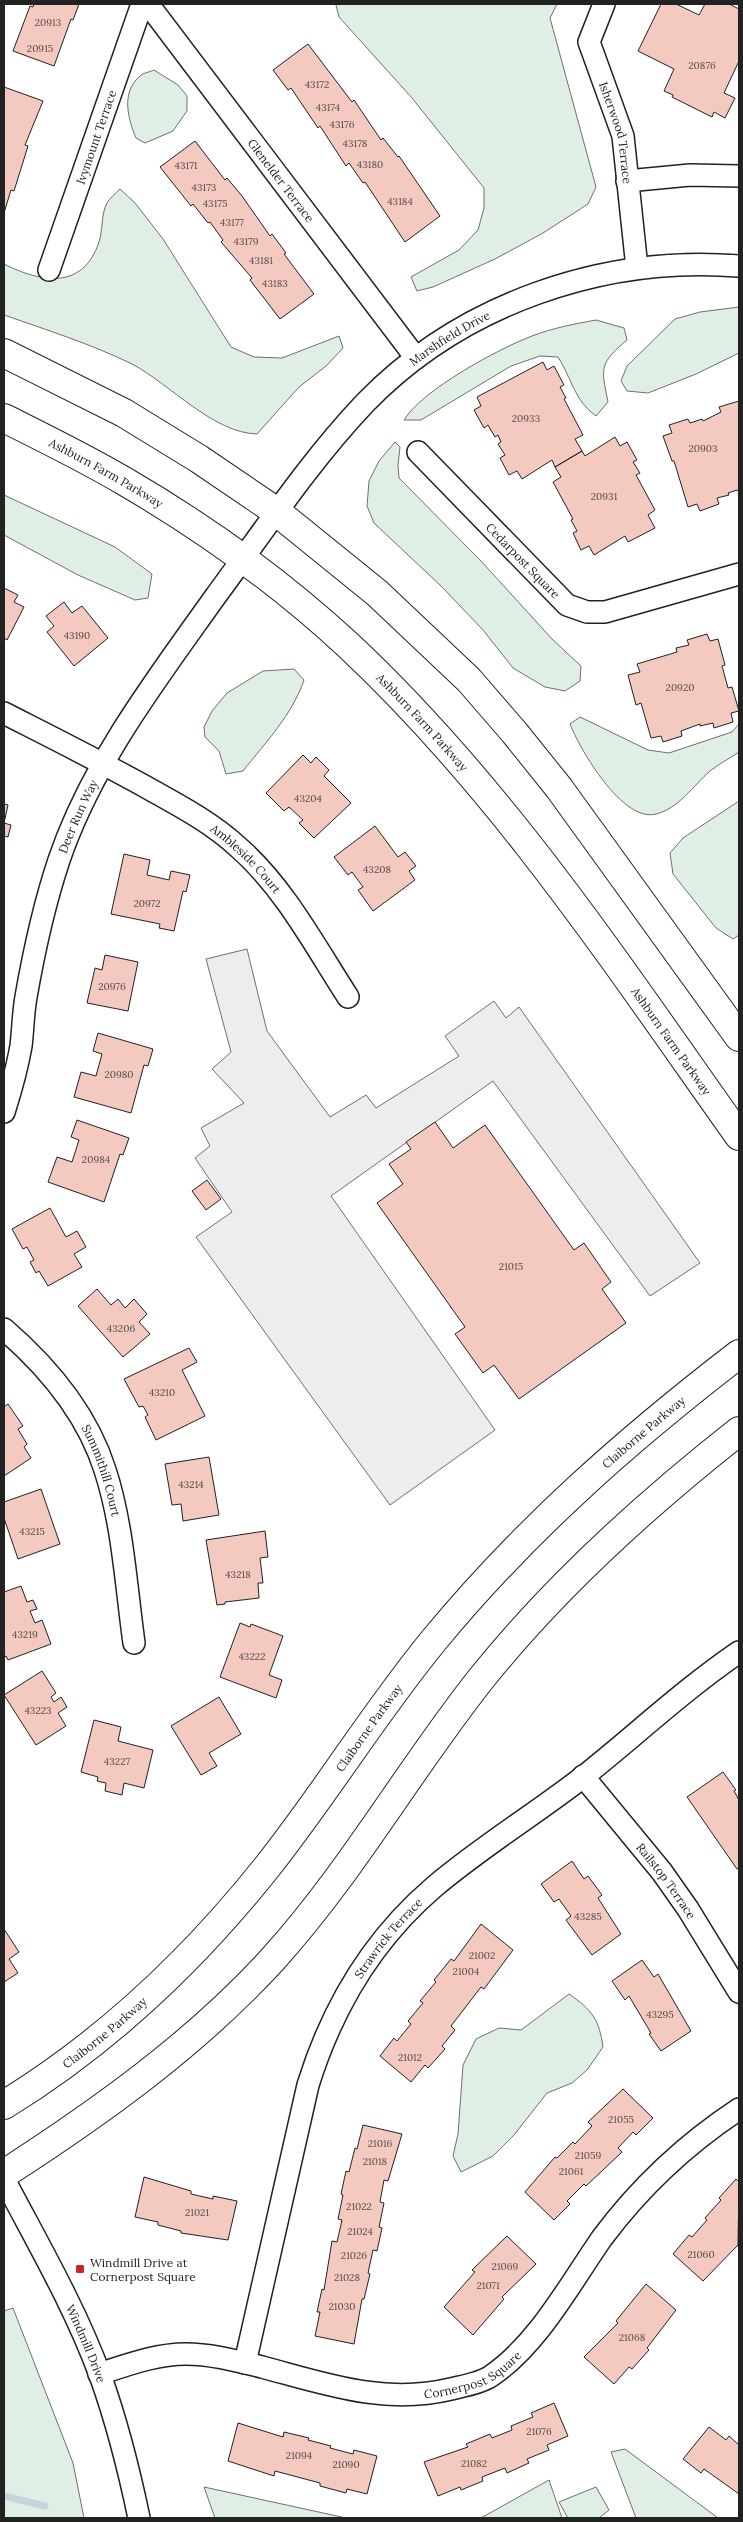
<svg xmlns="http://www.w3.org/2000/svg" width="743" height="2522" font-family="Lora,serif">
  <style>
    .green { fill: #e0efe3; stroke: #6f6f6f }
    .parking { fill: #ededed; stroke: #6f6f6f }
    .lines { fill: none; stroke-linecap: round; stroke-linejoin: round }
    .stream { stroke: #c7d3dd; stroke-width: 7 }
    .building { fill: #f3c9c0; stroke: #222 }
    .street-casing { stroke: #222; stroke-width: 24 }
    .secondary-casing { stroke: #222; stroke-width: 30 }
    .primary-casing { stroke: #222; stroke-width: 30 }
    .street { stroke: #fff; stroke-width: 21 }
    .secondary { stroke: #fff; stroke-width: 28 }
    .primary { stroke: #fff; stroke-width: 28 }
    .poi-dot { fill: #c62828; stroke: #fff; stroke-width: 2 }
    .labels { text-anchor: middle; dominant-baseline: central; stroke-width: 4; stroke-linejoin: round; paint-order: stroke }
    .number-label { font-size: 10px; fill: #564c4a }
    .street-label { font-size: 12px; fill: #222; stroke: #fff }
    .poi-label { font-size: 12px; fill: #222; stroke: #fff; text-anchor: start }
  </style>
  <rect width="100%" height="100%" fill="#fff"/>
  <path class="green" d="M338 4H557L550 18 596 187 588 204 543 233 495 259 433 287 417 291 411 277 459 250 478 230 484 208V188L412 98 339 17 336 5Z
    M154 70 178 85 187 96V111L173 131 145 143 136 138C128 119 121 93 139 77 142 73 150 72 154 70Z
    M120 189 135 203 163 239 231 347 254 357 282 358 339 336 343 348 326 366 299 387 257 434C213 433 170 384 132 364 91 344 47 330 4 315V264C42 283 83 290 99 242 103 230 101 214 107 203 110 198 116 193 120 189Z
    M739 307V353L696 374 648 393 627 391 621 381 627 366 675 319 700 312Z
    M596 320 624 328 627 340C599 364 601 367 608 402L596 416C574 400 572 379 558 357L540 356 511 366 421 420H404C422 390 498 349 532 336 553 328 574 324 596 320Z
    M395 442 400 447 398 465 399 478 481 561 552 639 581 666 580 681 565 691 545 687 513 668 483 630 441 586 374 523 367 506 369 481 379 461Z
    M4 495 115 547 152 574 148 598 135 600 78 575 4 535Z
    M294 669 304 680C292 715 266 742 243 771L226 774 219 751 205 737 204 727 212 711 227 693 263 671Z
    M580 717 648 750 669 753 732 732 739 724V752C730 758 719 764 710 771 694 785 678 809 656 814 623 823 580 750 570 724Z
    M739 801V935L733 939 716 928 673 874 670 853 683 838Z
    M569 1994C592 2010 599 2019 603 2047L587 2070 572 2083 547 2093 514 2135 493 2156 461 2172 453 2156 458 2134 463 2065 476 2039 499 2028 521 2030Z
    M13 2308 73 2463 84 2518H4V2311Z
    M625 2449 718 2518H636L611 2452Z
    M549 2480 562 2518H481Z
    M204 2487 346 2518H215Z
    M596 2487 609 2510 599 2518H568L559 2502Z"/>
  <path class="parking" d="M247 949 267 1031 330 1117 366 1095 376 1108 459 1056 445 1036 494 1001 506 1018 519 1007 700 1263 650 1296 493 1081 331 1196 495 1430 390 1505 196 1237 232 1212 195 1158 210 1146 201 1128 244 1103 212 1069 231 1052 206 959Z"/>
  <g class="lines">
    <path class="stream" d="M4 2496 45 2506"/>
  </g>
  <path class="building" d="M34 4H79L73 20 71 19 54 66 13 51 30 6 33 7Z
    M661 4H676L699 15 705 4H729L739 9V61L724 93 735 98 725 118 714 112 712 117 672 97 673 95 664 91 674 69 638 51Z
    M308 44 352 102 354 100 381 140 383 138 398 157 399 156 440 216 405 242 365 182 363 183 349 163 346 166 320 126 318 128 291 88 288 90 273 70Z
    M4 87 43 101 25 145 28 146 14 191 11 190 4 213Z
    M195 141 225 180 227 178 242 196 270 236 272 234 286 253 284 254 314 294 280 319 250 280 252 278 221 242 223 240 210 222 208 223 193 204 191 206 160 167Z
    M543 362 547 370 554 366 564 385 560 387 566 398 564 399 583 435 575 439 582 451 555 467 552 460 522 479 517 471 509 475 500 458 505 455 498 444 501 442 498 435 495 437 488 425 484 428 474 410 481 406 477 397Z
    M739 401V492L737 490 728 493 729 495 717 498 719 504 700 511 697 504 688 507 674 461H672L663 436 672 433 669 425 688 419 690 423 702 419 703 421 721 412 719 407Z
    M615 437 620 446 627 442 637 460 633 462 640 473 636 475 655 510 648 515 655 528 628 542 625 536 594 555 589 546 581 550 573 533 577 531 571 520 573 519 553 482 561 477 555 467 582 451 585 456Z
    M4 588 18 595 14 602 24 607 7 640 4 638Z
    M64 602 72 613 82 606 108 638 74 666 47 632 54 626 46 616Z
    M707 634 710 641 718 639 725 665 722 666 728 688 732 687 739 711 731 713 733 722 714 728 713 723 700 726V724L681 731 682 736 663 742 661 736 651 738 641 703 636 705 628 675 640 672 637 664 677 652 676 648 689 645 687 640Z
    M303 755 311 763 316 757 329 770 324 776 351 803 314 838 299 823 303 820 289 807 284 811 266 793Z
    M4 804 8 805 4 823 11 825 8 837 4 836Z
    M375 826 398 857 405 852 416 866 409 871 415 880 373 911 358 890 363 887 352 872 348 875 334 857Z
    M124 854 150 860 147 875 169 880 171 871 190 875 186 892 183 891 174 931 159 928 160 924 111 914Z
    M105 955 138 962 128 1011 87 1003 95 968 102 970Z
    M98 1033 153 1049 148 1066 144 1065 131 1113 74 1097 81 1072 96 1076 102 1054 93 1051Z
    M77 1120 129 1138 123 1155 120 1154 104 1202 48 1182 57 1157 72 1162 79 1140 71 1137Z
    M435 1122 453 1148 485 1125 574 1250 584 1243 611 1282 602 1289 626 1323 519 1399 494 1365 483 1373 455 1334 465 1327 377 1203 403 1184 389 1164 411 1149 406 1142Z
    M207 1180 221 1199 206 1210 192 1191Z
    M50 1208 66 1237 77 1231 86 1247 74 1254 82 1267 48 1286 39 1271 36 1273 30 1262 34 1260 27 1247 23 1249 12 1229Z
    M97 1289 111 1305 118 1299 125 1308 134 1299 147 1314 139 1322 150 1334 123 1357 78 1306Z
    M189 1348 197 1362 182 1370 205 1416 156 1440 145 1417 148 1415 143 1406 139 1407 124 1379Z
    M8 1404 23 1426 18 1429 27 1444 24 1447 31 1458 4 1476V1407Z
    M209 1457 219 1515 183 1521 181 1504 172 1505 165 1464Z
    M41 1489 60 1544 18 1559 4 1518V1502Z
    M265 1531 268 1557 260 1558 263 1583H258L259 1598 225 1602V1604L217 1605 206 1540Z
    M21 1586 27 1602 33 1600 37 1609 30 1611 35 1623 42 1620 51 1644 8 1660 6 1656 4 1657V1592Z
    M240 1623 250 1627 251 1624 283 1636 269 1675 282 1680 276 1698 220 1677Z
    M42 1671 56 1693 51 1697 54 1702 61 1697 67 1707 58 1713 66 1726 36 1745 4 1695Z
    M219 1697 241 1734 209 1753 217 1766 201 1775 171 1726Z
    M94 1720 121 1727 118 1741 153 1750 144 1788 124 1783 122 1795 105 1791 106 1783 97 1781 98 1777 81 1772Z
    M723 1772 736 1790 734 1791 739 1800V1868L737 1869 687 1797Z
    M572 1861 584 1879 588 1876 602 1895 598 1898 621 1934 592 1955 566 1920 571 1916 559 1899 554 1902 541 1884Z
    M481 1924 513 1950 484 1989 481 1987 451 2026 455 2030 442 2046 445 2049 428 2068 425 2065 411 2082 380 2056 394 2038 397 2041 411 2024 408 2021 423 2003 420 2001 436 1982 434 1980 451 1959 454 1961Z
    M4 1929 19 1952 9 1959 18 1973 4 1982Z
    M642 1960 654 1977 658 1974 691 2031 661 2051 649 2034 651 2033 629 1996 625 2000 612 1981Z
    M623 2089 653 2118 636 2135 633 2132 618 2148 622 2152 586 2186 584 2184 567 2201 570 2204 554 2220 525 2192 555 2157 557 2158 573 2142 575 2144 592 2126 588 2122Z
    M363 2125 402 2134 388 2181 384 2180 380 2202 384 2203 379 2227 382 2228 377 2251 373 2250 368 2273 370 2274 364 2299H362L354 2344 315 2336 320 2312H317L322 2289 324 2290 332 2241 337 2242 342 2220 338 2219 343 2195 341 2194 346 2171 349 2172 355 2148 357 2149Z
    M144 2177 191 2191V2194L213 2199V2196L237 2201 228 2240 181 2233V2231L158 2225V2222L135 2217Z
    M736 2179 739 2182 738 2245 703 2281 673 2254 689 2235 692 2237 707 2220 705 2218 721 2200 719 2198Z
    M507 2236 536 2264 502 2297 504 2299 473 2335 444 2307 475 2272 472 2270Z
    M646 2284 676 2310 647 2348 649 2350 632 2369 629 2367 614 2384 584 2357 618 2323 616 2321Z
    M554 2403 568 2436 547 2445 549 2450 527 2459 529 2463 507 2473 505 2468 482 2477 483 2481 461 2490 460 2487 438 2496 424 2462 468 2447 466 2444 490 2434 492 2438 512 2430 511 2426 533 2417 531 2413Z
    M238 2423 283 2437 284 2432 309 2438 308 2440 331 2446 330 2448 353 2454 354 2450 377 2456 367 2494 347 2489 346 2493 320 2486V2483L275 2471 274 2476 228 2461Z
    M709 2427 726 2440 729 2436 739 2445V2494L704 2469 701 2473 683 2459Z"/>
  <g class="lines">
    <defs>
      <g id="street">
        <path id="s1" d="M148 4 416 358"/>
        <path id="s2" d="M604 4 589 42 623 136 637 268"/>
        <path d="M627 181 690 175 739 176"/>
        <path id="s3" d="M49 270 142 4"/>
        <path id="s4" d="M418 452 567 605 587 612H605L739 574"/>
        <path id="s5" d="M4 713C51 737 99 761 146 787 178 805 211 822 238 847 284 887 315 946 348 997"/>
        <path id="s6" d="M4 1112C11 1090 17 1069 21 1046 23 1030 23 1014 26 997 34 951 44 905 59 860 92 763 156 680 215 597 263 532 309 462 365 403 461 304 603 255 739 266"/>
        <path id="s7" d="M4 1329C48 1367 87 1413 105 1470 123 1525 126 1586 134 1643"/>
        <path id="s8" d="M583 1776 662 1872 688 1909 739 1992"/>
        <path id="s9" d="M4 2179C37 2242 75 2307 100 2375 117 2422 129 2470 139 2518"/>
        <path id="s10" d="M245 2363 308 2085C332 2008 372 1940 434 1887 481 1847 534 1815 583 1777 636 1735 682 1691 739 1652"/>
        <path id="s11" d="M99 2374C127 2365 156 2354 186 2354 211 2354 237 2361 262 2367 326 2384 384 2405 451 2389 463 2386 481 2383 491 2376 538 2344 570 2284 602 2238 640 2187 686 2144 739 2109"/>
      </g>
      <g id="secondary">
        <path id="s12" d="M4 2105C105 2043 193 1960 267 1867 325 1794 374 1713 434 1640 525 1530 626 1441 739 1354"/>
        <path d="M4 2174C100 2112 194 2045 272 1960 351 1873 408 1771 480 1680 555 1586 645 1505 739 1431"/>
      </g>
      <g id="primary">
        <path d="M4 353 124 413 199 459 277 512 377 593 469 680 514 732 559 788 739 1037"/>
        <path id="s13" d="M4 418C44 438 85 458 124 481 203 527 281 583 348 645 502 789 618 966 739 1136"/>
      </g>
    </defs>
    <use href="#street" class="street-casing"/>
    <use href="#secondary" class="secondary-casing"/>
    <use href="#primary" class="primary-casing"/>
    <use href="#street" class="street"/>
    <use href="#secondary" class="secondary"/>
    <use href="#primary" class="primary"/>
  </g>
  <rect class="poi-dot" x="75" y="2264" width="10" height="10" rx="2.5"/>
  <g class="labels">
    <g class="number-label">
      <text x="48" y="22">20913</text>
      <text x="40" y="48">20915</text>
      <text x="702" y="65">20876</text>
      <text x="317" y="84">43172</text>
      <text x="328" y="107">43174</text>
      <text x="342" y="124">43176</text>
      <text x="355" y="143">43178</text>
      <text x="370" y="164">43180</text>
      <text x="186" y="165">43171</text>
      <text x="204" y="187">43173</text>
      <text x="400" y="201">43184</text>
      <text x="215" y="203">43175</text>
      <text x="232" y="222">43177</text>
      <text x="246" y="241">43179</text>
      <text x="261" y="260">43181</text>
      <text x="275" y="283">43183</text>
      <text x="526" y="418">20933</text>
      <text x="703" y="448">20903</text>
      <text x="604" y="496">20931</text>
      <text x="77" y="635">43190</text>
      <text x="680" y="687">20920</text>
      <text x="308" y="798">43204</text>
      <text x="377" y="869">43208</text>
      <text x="147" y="903">20972</text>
      <text x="112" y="986">20976</text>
      <text x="119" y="1074">20980</text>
      <text x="96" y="1159">20984</text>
      <text x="511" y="1266">21015</text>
      <text x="121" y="1328">43206</text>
      <text x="162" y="1392">43210</text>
      <text x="191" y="1484">43214</text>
      <text x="32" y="1531">43215</text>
      <text x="238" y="1574">43218</text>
      <text x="25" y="1634">43219</text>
      <text x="252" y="1656">43222</text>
      <text x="38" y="1710">43223</text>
      <text x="117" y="1761">43227</text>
      <text x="588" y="1916">43285</text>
      <text x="482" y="1955">21002</text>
      <text x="466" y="1971">21004</text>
      <text x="660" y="2014">43295</text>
      <text x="410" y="2057">21012</text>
      <text x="621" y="2119">21055</text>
      <text x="380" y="2143">21016</text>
      <text x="588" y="2155">21059</text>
      <text x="375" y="2161">21018</text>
      <text x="571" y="2171">21061</text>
      <text x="359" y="2206">21022</text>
      <text x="197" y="2212">21021</text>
      <text x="360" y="2231">21024</text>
      <text x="701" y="2254">21060</text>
      <text x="354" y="2255">21026</text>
      <text x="505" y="2266">21069</text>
      <text x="347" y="2277">21028</text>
      <text x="488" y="2285">21071</text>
      <text x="342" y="2306">21030</text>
      <text x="632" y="2337">21068</text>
      <text x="539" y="2431">21076</text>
      <text x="299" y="2455">21094</text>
      <text x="474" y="2463">21082</text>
      <text x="346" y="2464">21090</text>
    </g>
    <g class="street-label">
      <text stroke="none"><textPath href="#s2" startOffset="136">Isherwood Terrace</textPath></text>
      <text stroke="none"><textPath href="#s3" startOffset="141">Ivymount Terrace</textPath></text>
      <text stroke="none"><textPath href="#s1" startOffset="221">Glenelder Terrace</textPath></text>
      <text stroke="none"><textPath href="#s6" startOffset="918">Marshfield Drive</textPath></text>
      <text stroke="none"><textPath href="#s13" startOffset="116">Ashburn Farm Parkway</textPath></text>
      <text stroke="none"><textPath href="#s4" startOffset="151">Cedarpost Square</textPath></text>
      <text stroke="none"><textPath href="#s13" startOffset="521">Ashburn Farm Parkway</textPath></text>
      <text stroke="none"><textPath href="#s6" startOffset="306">Deer Run Way</textPath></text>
      <text stroke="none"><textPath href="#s5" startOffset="284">Ambleside Court</textPath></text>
      <text stroke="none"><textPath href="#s13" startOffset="926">Ashburn Farm Parkway</textPath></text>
      <text stroke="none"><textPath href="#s12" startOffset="934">Claiborne Parkway</textPath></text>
      <text stroke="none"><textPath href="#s7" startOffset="175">Summithill Court</textPath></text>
      <text stroke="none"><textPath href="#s12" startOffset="529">Claiborne Parkway</textPath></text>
      <text stroke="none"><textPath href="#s8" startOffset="134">Railstop Terrace</textPath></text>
      <text stroke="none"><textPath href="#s10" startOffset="454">Strawrick Terrace</textPath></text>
      <text stroke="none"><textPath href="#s12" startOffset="124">Claiborne Parkway</textPath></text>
      <text stroke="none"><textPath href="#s9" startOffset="184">Windmill Drive</textPath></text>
      <text stroke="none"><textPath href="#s11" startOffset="385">Cornerpost Square</textPath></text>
    </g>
    <g class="poi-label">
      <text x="90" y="2262">Windmill Drive at<tspan x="90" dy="14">Cornerpost Square</tspan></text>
    </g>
  </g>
  <rect width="743" height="2522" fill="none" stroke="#222222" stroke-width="10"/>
</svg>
